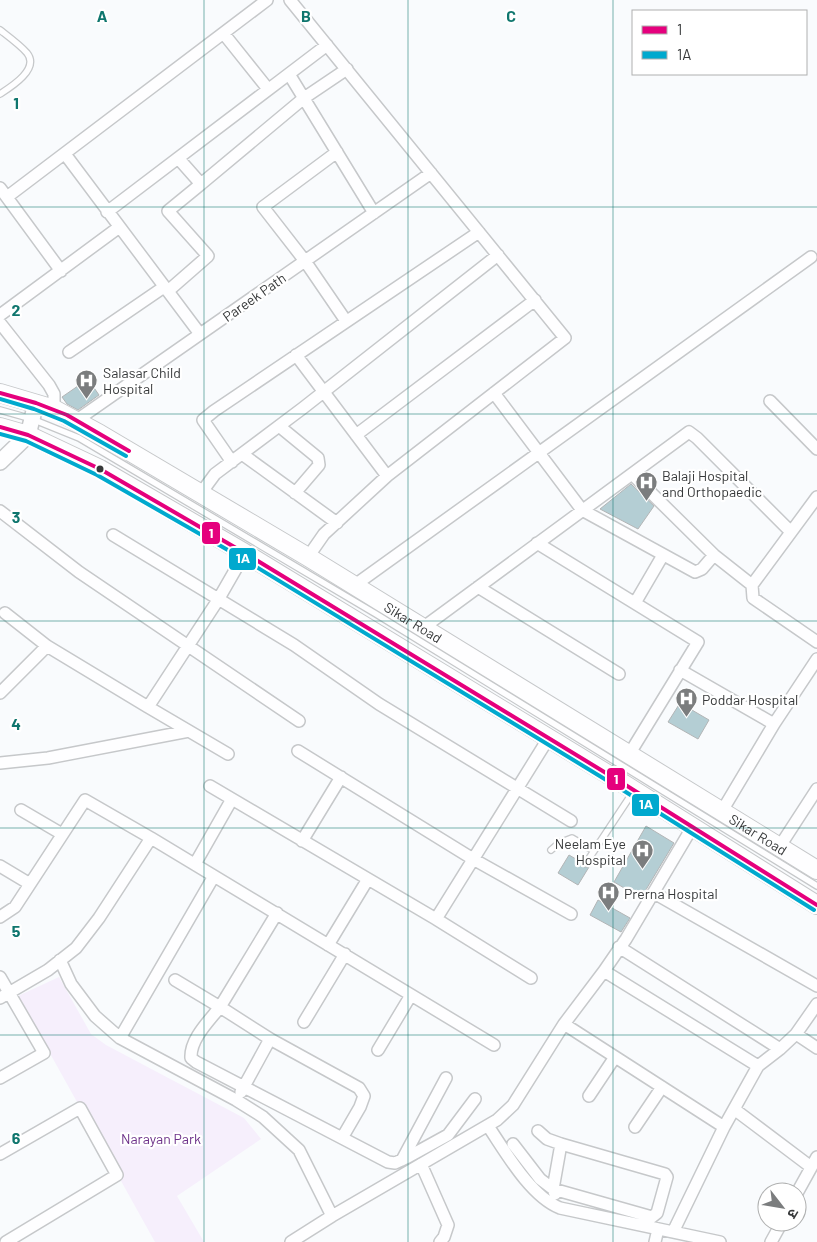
<svg xmlns="http://www.w3.org/2000/svg" width="817" height="1242" font-family="Barlow,'Noto Sans Devanagari',sans-serif">
  <style>
    .green { fill: #f6effc }
    .building { fill: #b4ced4; stroke: #b3b5b6 }
    .lines { fill: none; stroke-linecap: round; stroke-linejoin: round }
    .lane-casing { stroke: #c6c8ca; stroke-width: 8 }
    .street-casing { stroke: #c6c8ca; stroke-width: 14 }
    .secondary-casing { stroke: #c6c8ca; stroke-width: 18 }
    .primary-casing { stroke: #c6c8ca; stroke-width: 20 }
    .lane { stroke: #fefeff; stroke-width: 5.5 }
    .street { stroke: #fefeff; stroke-width: 11 }
    .secondary { stroke: #fefeff; stroke-width: 15 }
    .primary { stroke: #fefeff; stroke-width: 18 }
    .bus-1-casing { stroke: #fff; stroke-width: 8 }
    .bus-2-casing { stroke: #fff; stroke-width: 8 }
    .bus-1 { stroke: #e5007d; stroke-width: 4 }
    .bus-2 { stroke: #00a9ce; stroke-width: 4 }
    .grid { fill: none; stroke: #0f766e; stroke-width: 1; stroke-opacity: 0.55 }
    .bus-dot { fill: #37393a; stroke: #fff; stroke-width: 2 }
    .labels { text-anchor: middle; dominant-baseline: central; stroke-width: 4.5; stroke-linejoin: round; paint-order: stroke }
    .street-label { font-size: 14px; fill: #37393a; stroke: #fff }
    .poi-label { font-size: 14px; fill: #37393a; stroke: #fff; text-anchor: start }
    .park-label { font-size: 14px; fill: #6d3189; stroke: #fff }
    .grid-label { font-size: 16px; text-anchor: middle; font-weight: bold; fill: #0f766e; stroke: #fff; stroke-width: 4.5; stroke-linejoin: round; paint-order: stroke }
    .line-badge { stroke: #fff; stroke-width: 2 }
    .badge-label { font-size: 14px; text-anchor: middle; font-weight: bold; fill: #fff }
  </style>
  <rect width="100%" height="100%" fill="#f9fbfd"/>
  <path class="green" d="M59 977 91 1034 106 1045 244 1118 261 1139 177 1196 204 1242H155L18 996Z"/>
  <path class="building" d="M88 379 99 395 78 410 67 404 62 397Z
    M631 484 654 506 638 529 600 509Z
    M680 703 709 720 698 739 668 722Z
    M646 826 674 843 641 898 614 882Z
    M569 855 581 862 584 867H589L578 885 558 873Z
    M598 900 630 918 621 932 590 915Z"/>
  <g class="lines">
    <defs>
      <path id="lane" d="M0 30C9 37 20 45 27 53 40 69 11 87 0 94
        M0 410 32 419 79 438 376 614 817 886
        M551 850 559 843 572 838 594 851
        M586 863 633 792"/>
      <path id="street" d="M290 0 565 338 387 476 324 534 308 557
        M224 34 268 89
        M289 74 374 213
        M337 152 263 207 305 261 346 321
        M65 154 200 334
        M178 158 201 184 304 98 347 69
        M0 188 61 271
        M7 197 267 0
        M107 212 327 45
        M168 291 208 256 168 211 201 184
        M0 315 118 228
        M0 323 49 385 54 394V409
        M69 352 164 287
        M296 355 387 476
        M494 393 582 510 695 572 702 569 714 555
        M770 401 817 449
        M77 420 431 173
        M279 426 318 458 319 465 295 493
        M356 435 535 300
        M242 454 337 523
        M232 462 203 420 214 411 479 232
        M633 475 714 555 752 585
        M201 493 215 474 303 408 498 255
        M817 497 752 585 753 598 817 642
        M0 511 79 572 299 721
        M113 535 294 645 379 704 571 821
        M537 543 698 642 630 753
        M355 585 811 257
        M478 587 619 674
        M635 603 663 555
        M5 613 47 646 148 707 218 600 245 553
        M424 627 689 432 697 438 791 532
        M680 670 774 724
        M0 693 47 646
        M148 707 228 754
        M298 751 473 859 571 914
        M0 763 48 758 189 731
        M210 786 436 919 531 978
        M21 810 62 834
        M722 811 774 724 817 659
        M302 841 341 777
        M780 846 817 789
        M195 864 232 799
        M0 866 30 884
        M654 893 817 986
        M0 917 15 907 85 800 151 838
        M436 919 548 739
        M328 945 368 879
        M619 947 780 1049
        M60 960 71 984 95 1016 120 1038 236 1100 263 1117 299 1150 332 1216
        M604 971 758 1066
        M0 977 44 1053 0 1078
        M175 980 220 1007C209 1021 190 1039 191 1058L196 1062 388 1162 395 1163 408 1157 448 1135 475 1099
        M0 998 48 970 76 948 99 918 151 838 494 1045
        M304 1022 345 954
        M564 1024 724 1127
        M796 1034 817 1048
        M120 1038 214 876
        M270 1039 220 1007 277 913
        M378 1050 411 995
        M241 1092 270 1039 359 1088 364 1096 360 1107 342 1138
        M589 1096 615 1057
        M734 1109 811 1167
        M488 1126C505 1151 530 1196 560 1208L720 1242
        M635 1127 662 1087
        M513 1144 540 1179 553 1189 652 1217 657 1213 667 1177 665 1174 561 1144 547 1139 538 1131
        M0 1154 80 1108 117 1175 6 1242
        M402 1160 446 1078
        M421 1164 448 1225 444 1237 440 1242
        M797 1193 817 1157
        M555 1194 553 1189 561 1144
        M673 1232 724 1127 758 1066 780 1049 796 1034 817 1004
        M291 1242 332 1216 497 1120 513 1105 564 1024 604 971 626 939 693 826
        M655 1242 658 1229
        M771 1242 782 1222"/>
      <path id="secondary" d="M0 462 28 435 36 403"/>
      <g id="primary">
        <path id="s1" d="M0 393 54 409 100 434 308 557 817 870"/>
        <path d="M0 427 28 435 100 469 243 552 624 784 817 905"/>
      </g>
    </defs>
    <use href="#lane" class="lane-casing"/>
    <use href="#street" class="street-casing"/>
    <use href="#secondary" class="secondary-casing"/>
    <use href="#primary" class="primary-casing"/>
    <use href="#lane" class="lane"/>
    <use href="#street" class="street"/>
    <use href="#secondary" class="secondary"/>
    <use href="#primary" class="primary"/>
    <defs>
      <path id="bus-1" d="M0 393 36 403 67 415 129 451
        M0 427 28 435 100 469 243 552 624 784 817 905"/>
      <path id="bus-2" d="M0 399 34 409 64 421 126 456
        M0 434 26 441 97 475 240 557 621 789 814 910"/>
    </defs>
    <use href="#bus-1" class="bus-1-casing"/>
    <use href="#bus-2" class="bus-2-casing"/>
    <use href="#bus-1" class="bus-1"/>
    <use href="#bus-2" class="bus-2"/>
  </g>
  <path class="grid" d="M204 0V1242M408 0V1242M613 0V1242M0 207H817M0 414H817M0 621H817M0 828H817M0 1035H817"/>
  <defs>
    <symbol id="hospital-pin" viewBox="-11 -11 22 30"><path d="M0 17L-7.5 6A9.5 9.5 0 1 1 7.5 6Z" fill="#7b7d7e" stroke="#fff"/><path d="M-5-5h3v3.5h4V-5h3V5h-3V1.5h-4V5h-3Z" fill="#fff"/></symbol>
  </defs>
  <g fill-rule="evenodd">
    <use href="#hospital-pin" x="74" y="368" width="25" height="34"/>
    <use href="#hospital-pin" x="634" y="470" width="25" height="34"/>
    <use href="#hospital-pin" x="674" y="686" width="25" height="34"/>
    <use href="#hospital-pin" x="630" y="838" width="25" height="34"/>
    <use href="#hospital-pin" x="596" y="880" width="25" height="34"/>
  </g>
  <circle class="bus-dot" cx="100" cy="469" r="4.5"/>
  <g class="labels">
    <g class="street-label">
      <text transform="translate(254 297) rotate(-35)">Pareek Path</text>
      <text stroke="none"><textPath href="#s1" startOffset="474">Sikar Road</textPath></text>
      <text stroke="none"><textPath href="#s1" startOffset="879">Sikar Road</textPath></text>
    </g>
    <g class="poi-label">
      <text x="103" y="372">Salasar Child<tspan x="103" dy="16">Hospital</tspan></text>
      <text x="662" y="475">Balaji Hospital<tspan x="662" dy="16">and Orthopaedic</tspan></text>
      <text x="702" y="699">Poddar Hospital</text>
      <text x="626" y="843" text-anchor="end">Neelam Eye<tspan x="626" dy="16">Hospital</tspan></text>
      <text x="624" y="893">Prerna Hospital</text>
    </g>
    <g class="park-label">
      <text x="161" y="1138">Narayan Park</text>
    </g>
  </g>
  <g class="grid-label">
    <text x="102" y="22">A</text>
    <text x="306" y="22">B</text>
    <text x="511" y="22">C</text>
    <text x="16" y="109">1</text>
    <text x="16" y="316">2</text>
    <text x="16" y="523">3</text>
    <text x="16" y="730">4</text>
    <text x="16" y="937">5</text>
    <text x="16" y="1144">6</text>
  </g>
  <g class="line-badge">
    <rect x="201" y="521" width="20" height="24" rx="5" fill="#e5007d"/>
    <rect x="228" y="547" width="29" height="24" rx="5" fill="#00a9ce"/>
    <rect x="606" y="767" width="20" height="24" rx="5" fill="#e5007d"/>
    <rect x="631" y="793" width="29" height="24" rx="5" fill="#00a9ce"/>
  </g>
  <g class="badge-label">
    <text x="211" y="538">1</text>
    <text x="243" y="563">1A</text>
    <text x="616" y="784">1</text>
    <text x="646" y="809">1A</text>
  </g>
  <rect x="632" y="10" width="175" height="65" fill="#ffffff" stroke="#afb0b0"/>
  <rect x="642" y="26" width="25" height="8" fill="#e5007d" stroke="#afb0b0"/>
  <text x="677" y="35" font-size="15" fill="#37393a">1</text>
  <rect x="642" y="51" width="25" height="8" fill="#00a9ce" stroke="#afb0b0"/>
  <text x="677" y="60" font-size="15" fill="#37393a">1A</text>
  <g transform="translate(782 1207) rotate(121)"><circle r="24" fill="#ffffff" stroke="#afb0b0"/>
  <path d="M0-4L9 19L0 12L-9 19Z" fill="#7b7d7e"/>
  <text y="-8" font-size="14" font-weight="bold" text-anchor="middle" fill="#37393a">उ</text>
  </g>
</svg>
